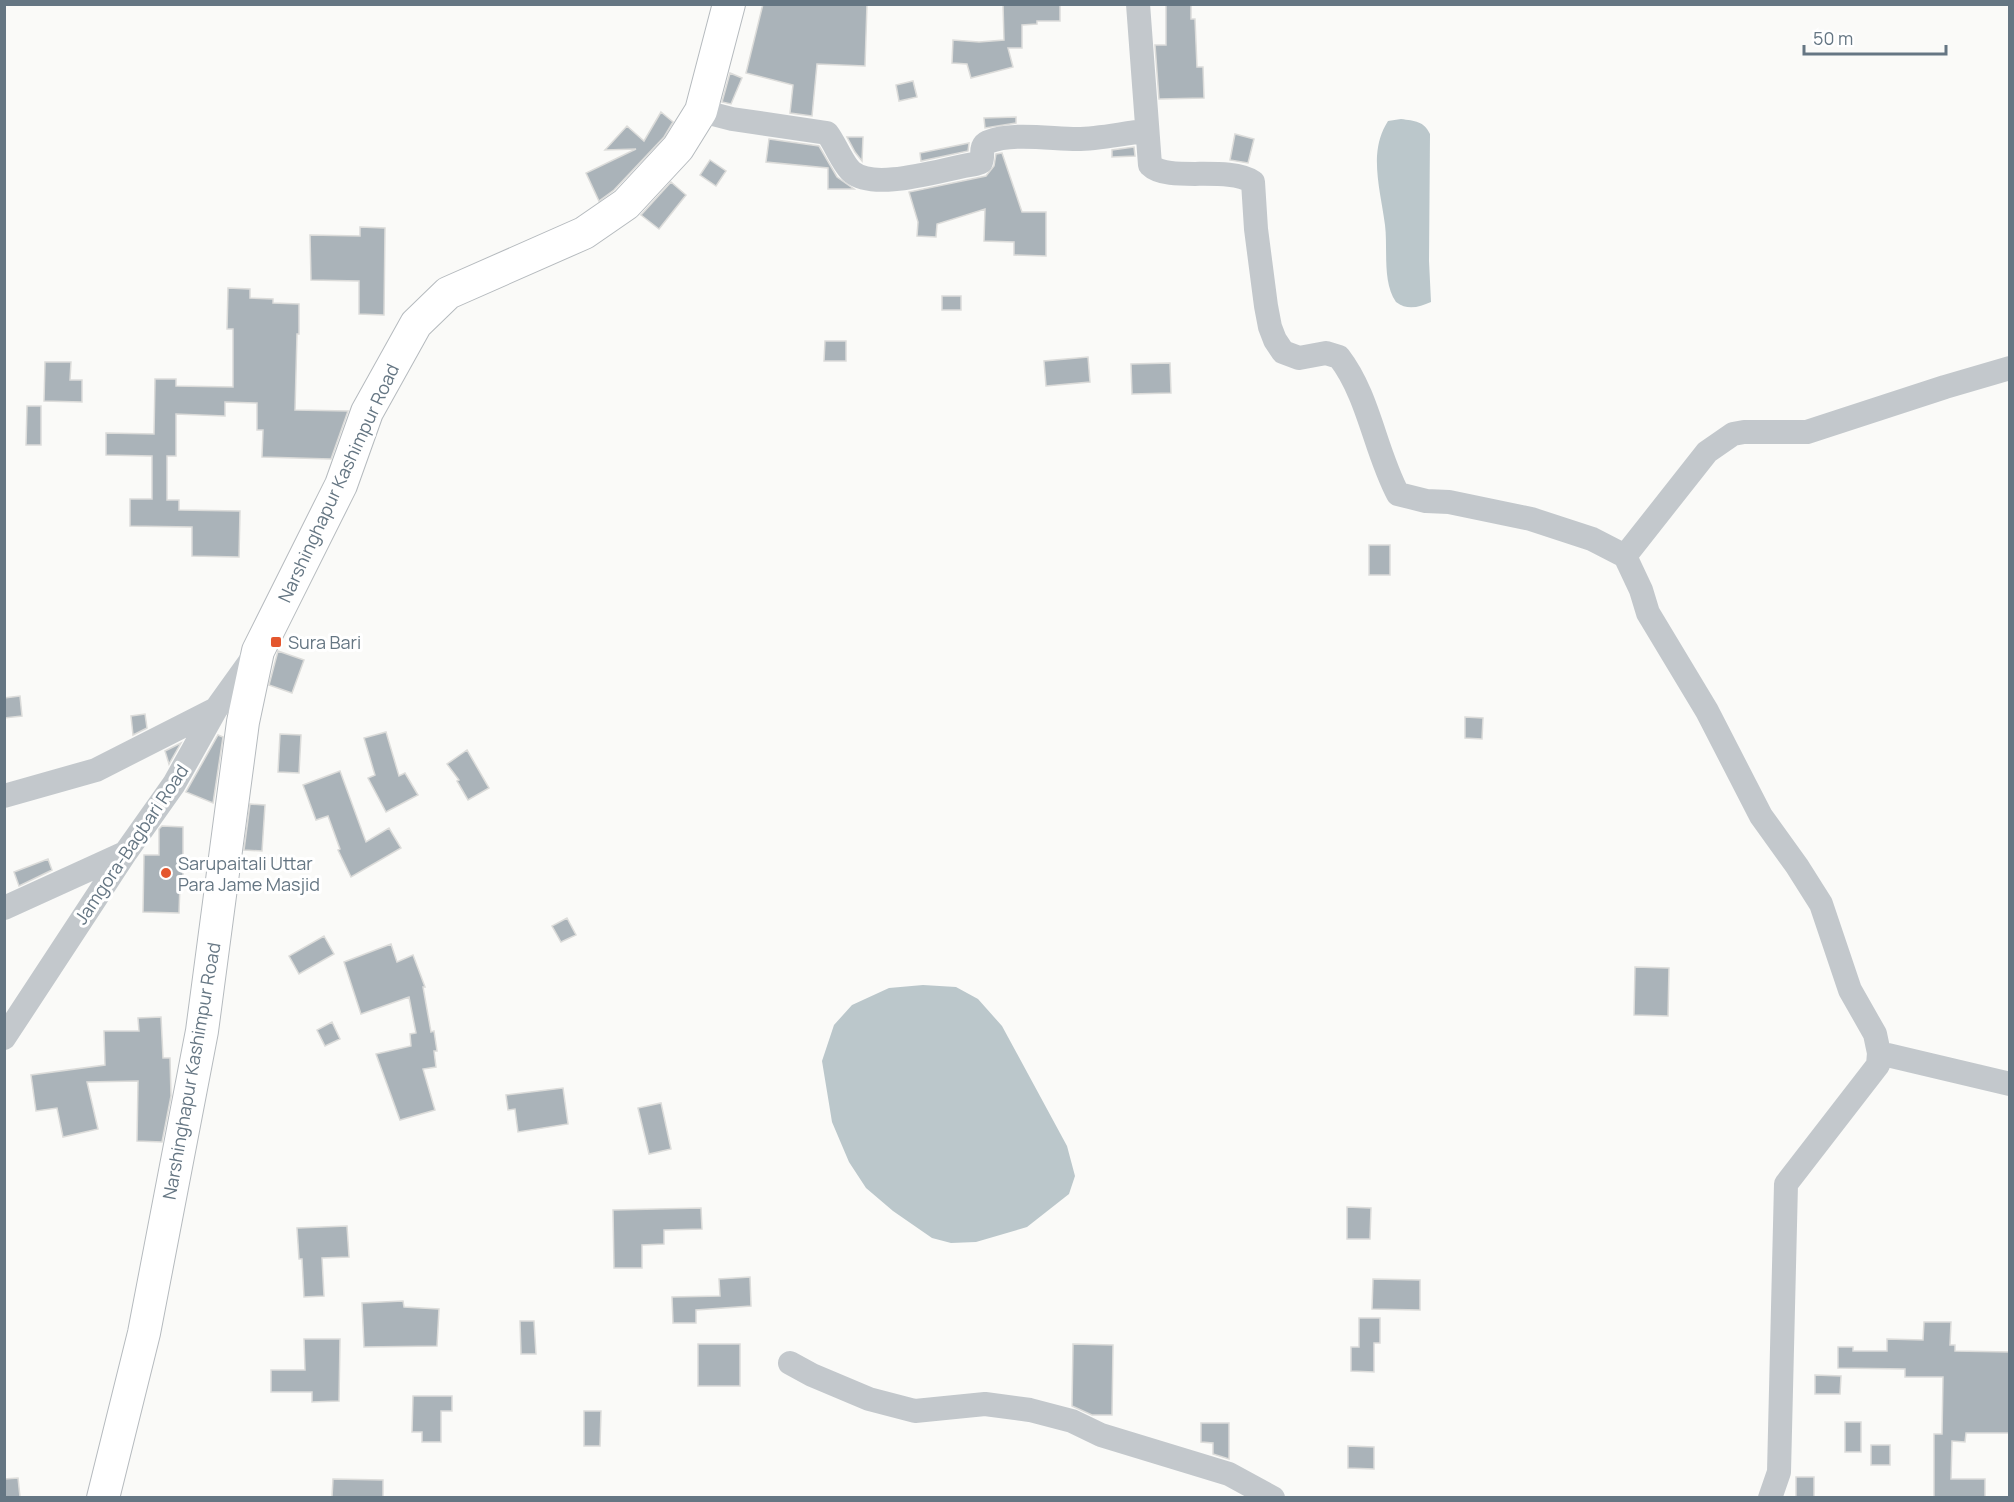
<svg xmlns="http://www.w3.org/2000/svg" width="2014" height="1502" font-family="Manrope,sans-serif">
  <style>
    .water { fill: #bbc7cb }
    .building { fill: #aab3b9; stroke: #dcdcda; stroke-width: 1.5 }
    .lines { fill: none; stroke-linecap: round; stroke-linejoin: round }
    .major-casing { stroke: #b5babe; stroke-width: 34 }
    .minor { stroke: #c3c8cc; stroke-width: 24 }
    .major { stroke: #fff; stroke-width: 32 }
    .poi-dot { fill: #e4572e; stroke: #fff; stroke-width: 2 }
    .labels { text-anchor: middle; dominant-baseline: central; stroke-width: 6; stroke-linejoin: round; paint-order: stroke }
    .street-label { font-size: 18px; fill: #657683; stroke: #fff }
    .poi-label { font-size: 18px; fill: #657683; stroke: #fff; text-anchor: start }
  </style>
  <rect width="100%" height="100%" fill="#fafaf8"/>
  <path class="water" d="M1401 119C1415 121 1424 121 1430 134L1429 261 1431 302C1419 307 1408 311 1396 302 1382 282 1388 249 1385 225 1382 202 1376 179 1377 156 1378 143 1381 132 1388 121Z
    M923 985 956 987 978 999 1002 1026 1067 1146 1075 1176 1069 1194 1027 1227 976 1242 951 1243 932 1238 893 1211 866 1188 849 1162 832 1122 822 1061 834 1025 852 1005 889 988Z"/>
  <path class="building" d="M763 4H867L865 66 817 64 812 116 790 113 793 85 746 73Z
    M1003 4H1060V21H1037V24L1022 25V48H1008L1013 67 971 78 967 64 952 63 953 40 979 42 1004 40Z
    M1166 4H1191V19H1195L1197 67H1203L1204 98 1159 99 1155 45H1166Z
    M730 73 742 78 731 104 722 102Z
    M913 81 917 97 899 101 896 85Z
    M661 112 673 122 664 137 614 190 599 201 586 173 636 149 605 150 627 126 644 141Z
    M1016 117V123L985 128 984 118Z
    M1235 134 1254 139 1248 163 1230 160Z
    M847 137H863L862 161 855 152Z
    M769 139 819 146 837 177 854 189H828V168L766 162Z
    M969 143 968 151 921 161 920 153Z
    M1134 147 1135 156 1112 157V150Z
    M1002 153 1022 212H1046V256L1014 255V242L984 241 985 209 937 224 936 237 917 236 918 222 909 192 986 176 994 166 996 154Z
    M710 160 726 171 716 186 700 175Z
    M671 182 686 195 659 229 641 215Z
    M360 227 385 228 384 315 359 314V281L311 280 310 235 360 236Z
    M228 288 250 289V298L273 299V303L299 304V334H297L295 410 348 411 331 459 262 457 263 430H257V403L225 402V416L176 414V456H167V500H179V510L240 511 239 557 192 556V527L130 526V499H152V456L106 455V433L154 434 155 379H176V386L233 387V329H227Z
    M942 296H961V310H942Z
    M825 341H846V361H824Z
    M1088 357 1090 382 1046 386 1044 361Z
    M45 362H71L70 380H82V402L44 401Z
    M1170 363 1171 393 1132 394 1131 364Z
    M27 406H41V445H26Z
    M1369 545H1390V575H1369Z
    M278 651 304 660 292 693 269 685Z
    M20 696 22 716 4 718V698Z
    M145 714 147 728 133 735 131 716Z
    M1465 717 1483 718 1482 739 1465 738Z
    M386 732 399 776 405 773 418 795 386 812 368 778 375 775 364 738Z
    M280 734 301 735 299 773 278 772Z
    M218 735 223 737 213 803 186 792Z
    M181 743 169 764 165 751Z
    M467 750 489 788 468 800 457 781 459 780 447 764Z
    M340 771 366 842 389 828 401 848 351 877 338 850 340 849 328 816 316 820 303 785Z
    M250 804 265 805 262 851 244 850Z
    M162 826 183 827V885L180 884 179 913 143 912 144 855H159V829Z
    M48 859 52 870 19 886 14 872Z
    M567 918 576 935 561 942 552 926Z
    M324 936 334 954 299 974 289 956Z
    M391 944 397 962 413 955 425 987H423L431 1032 434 1031 437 1051H434L436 1067 423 1069 435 1110 400 1120 376 1054 411 1046 410 1034 416 1033 409 997 361 1014 344 962Z
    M1635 967 1669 968 1668 1016 1634 1015Z
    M161 1017 163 1058H170L171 1096 162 1142 137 1141 138 1081 87 1082 98 1129 63 1137 57 1108 36 1111 31 1075 105 1065 104 1031H139L138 1018Z
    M332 1022 340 1039 325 1046 317 1030Z
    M563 1088 568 1124 518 1132 515 1109 508 1110 506 1095Z
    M661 1103 671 1149 649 1154 638 1108Z
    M1347 1207 1371 1208 1370 1239H1347Z
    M701 1208 702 1229 664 1230V1244L642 1245V1268H614L613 1210Z
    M347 1226 349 1257 322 1258 324 1296 304 1297 302 1259H299L297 1228Z
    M750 1277 751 1306 696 1310V1323H673L672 1297 720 1296 719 1279Z
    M1373 1279 1420 1280V1310L1372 1309Z
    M403 1301 404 1307 439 1309 437 1346 364 1347 362 1303Z
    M1359 1318H1380V1343H1374V1372L1351 1371V1347H1359Z
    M520 1321H534L536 1354H521Z
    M1924 1322H1951L1950 1345H1955V1351L2010 1352 2009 1433H1966L1965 1442 1952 1441 1951 1479H1985V1497H1934V1434H1942L1943 1377H1905V1369L1838 1368V1347H1853V1351H1887V1339L1923 1340Z
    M304 1339H340L339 1401 312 1402V1392H271V1370H305Z
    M698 1344H740V1386H698Z
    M1073 1344 1113 1345 1112 1415H1092L1072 1406Z
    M1815 1375 1841 1376 1840 1394H1815Z
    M413 1396H452V1411H441V1442H422V1432H412Z
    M584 1411H601L600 1446H584Z
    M1845 1422H1861V1452H1845Z
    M1201 1423H1229V1459L1213 1454V1443L1201 1442Z
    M1871 1445H1890V1465H1871Z
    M1348 1446 1374 1447V1469L1348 1468Z
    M1796 1477H1814V1497H1796Z
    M18 1478 20 1497H4V1479Z
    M333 1479 383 1480V1497H332Z"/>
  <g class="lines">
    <defs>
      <path id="major" d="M103 1498 144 1333 202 1031 243 722 258 651 341 485 367 412 416 324 448 293 584 233 626 204 678 148 701 111 729 4"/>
    </defs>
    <use href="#major" class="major-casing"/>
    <path class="minor" d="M1138 4 1150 165C1168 183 1227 165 1253 182L1256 229 1266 306 1270 327 1275 340 1283 352 1299 358 1326 353 1339 357C1369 396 1375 451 1398 494L1426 501 1449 502 1531 519 1592 539 1625 556 1641 590 1648 613 1707 711 1761 816 1797 866 1821 904 1850 990 1875 1034 1879 1053 1878 1065 1786 1184 1779 1472 1770 1498
      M701 111 732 119 827 133C835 143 843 165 852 172 876 192 945 168 975 164L981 162C984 155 979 146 988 142 1012 132 1052 139 1077 139 1099 139 1124 133 1146 131
      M1625 556 1707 452 1733 434 1744 432H1807L1945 387 2010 368
      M4 796 96 770 216 709
      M4 908 125 853
      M4 1038 126 852 174 784 216 709 254 656
      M1879 1053 2010 1084
      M790 1363 812 1375 869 1399 915 1411 985 1404 1030 1410 1072 1421 1101 1435 1229 1474 1273 1498"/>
    <use href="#major" class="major"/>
  </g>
  <g class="poi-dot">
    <rect x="270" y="636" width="12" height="12" rx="3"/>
    <circle cx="166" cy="873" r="6"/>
  </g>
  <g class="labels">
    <g class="street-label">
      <text transform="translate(338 483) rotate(-65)">Narshinghapur Kashimpur Road</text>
      <text transform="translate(131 844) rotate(-56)">Jamgora-Bagbari Road</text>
      <text transform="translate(191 1071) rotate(-80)">Narshinghapur Kashimpur Road</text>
    </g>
    <g class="poi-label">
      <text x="288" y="642">Sura Bari</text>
      <text x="178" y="863">Sarupaitali Uttar<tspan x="178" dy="21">Para Jame Masjid</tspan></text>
    </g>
  </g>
  <rect width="2014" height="1502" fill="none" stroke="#657683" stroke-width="12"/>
  <path d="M1804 45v9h142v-9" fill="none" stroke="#657683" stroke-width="3"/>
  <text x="1813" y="45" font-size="18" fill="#657683" stroke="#ffffff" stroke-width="4.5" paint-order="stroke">50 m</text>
</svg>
